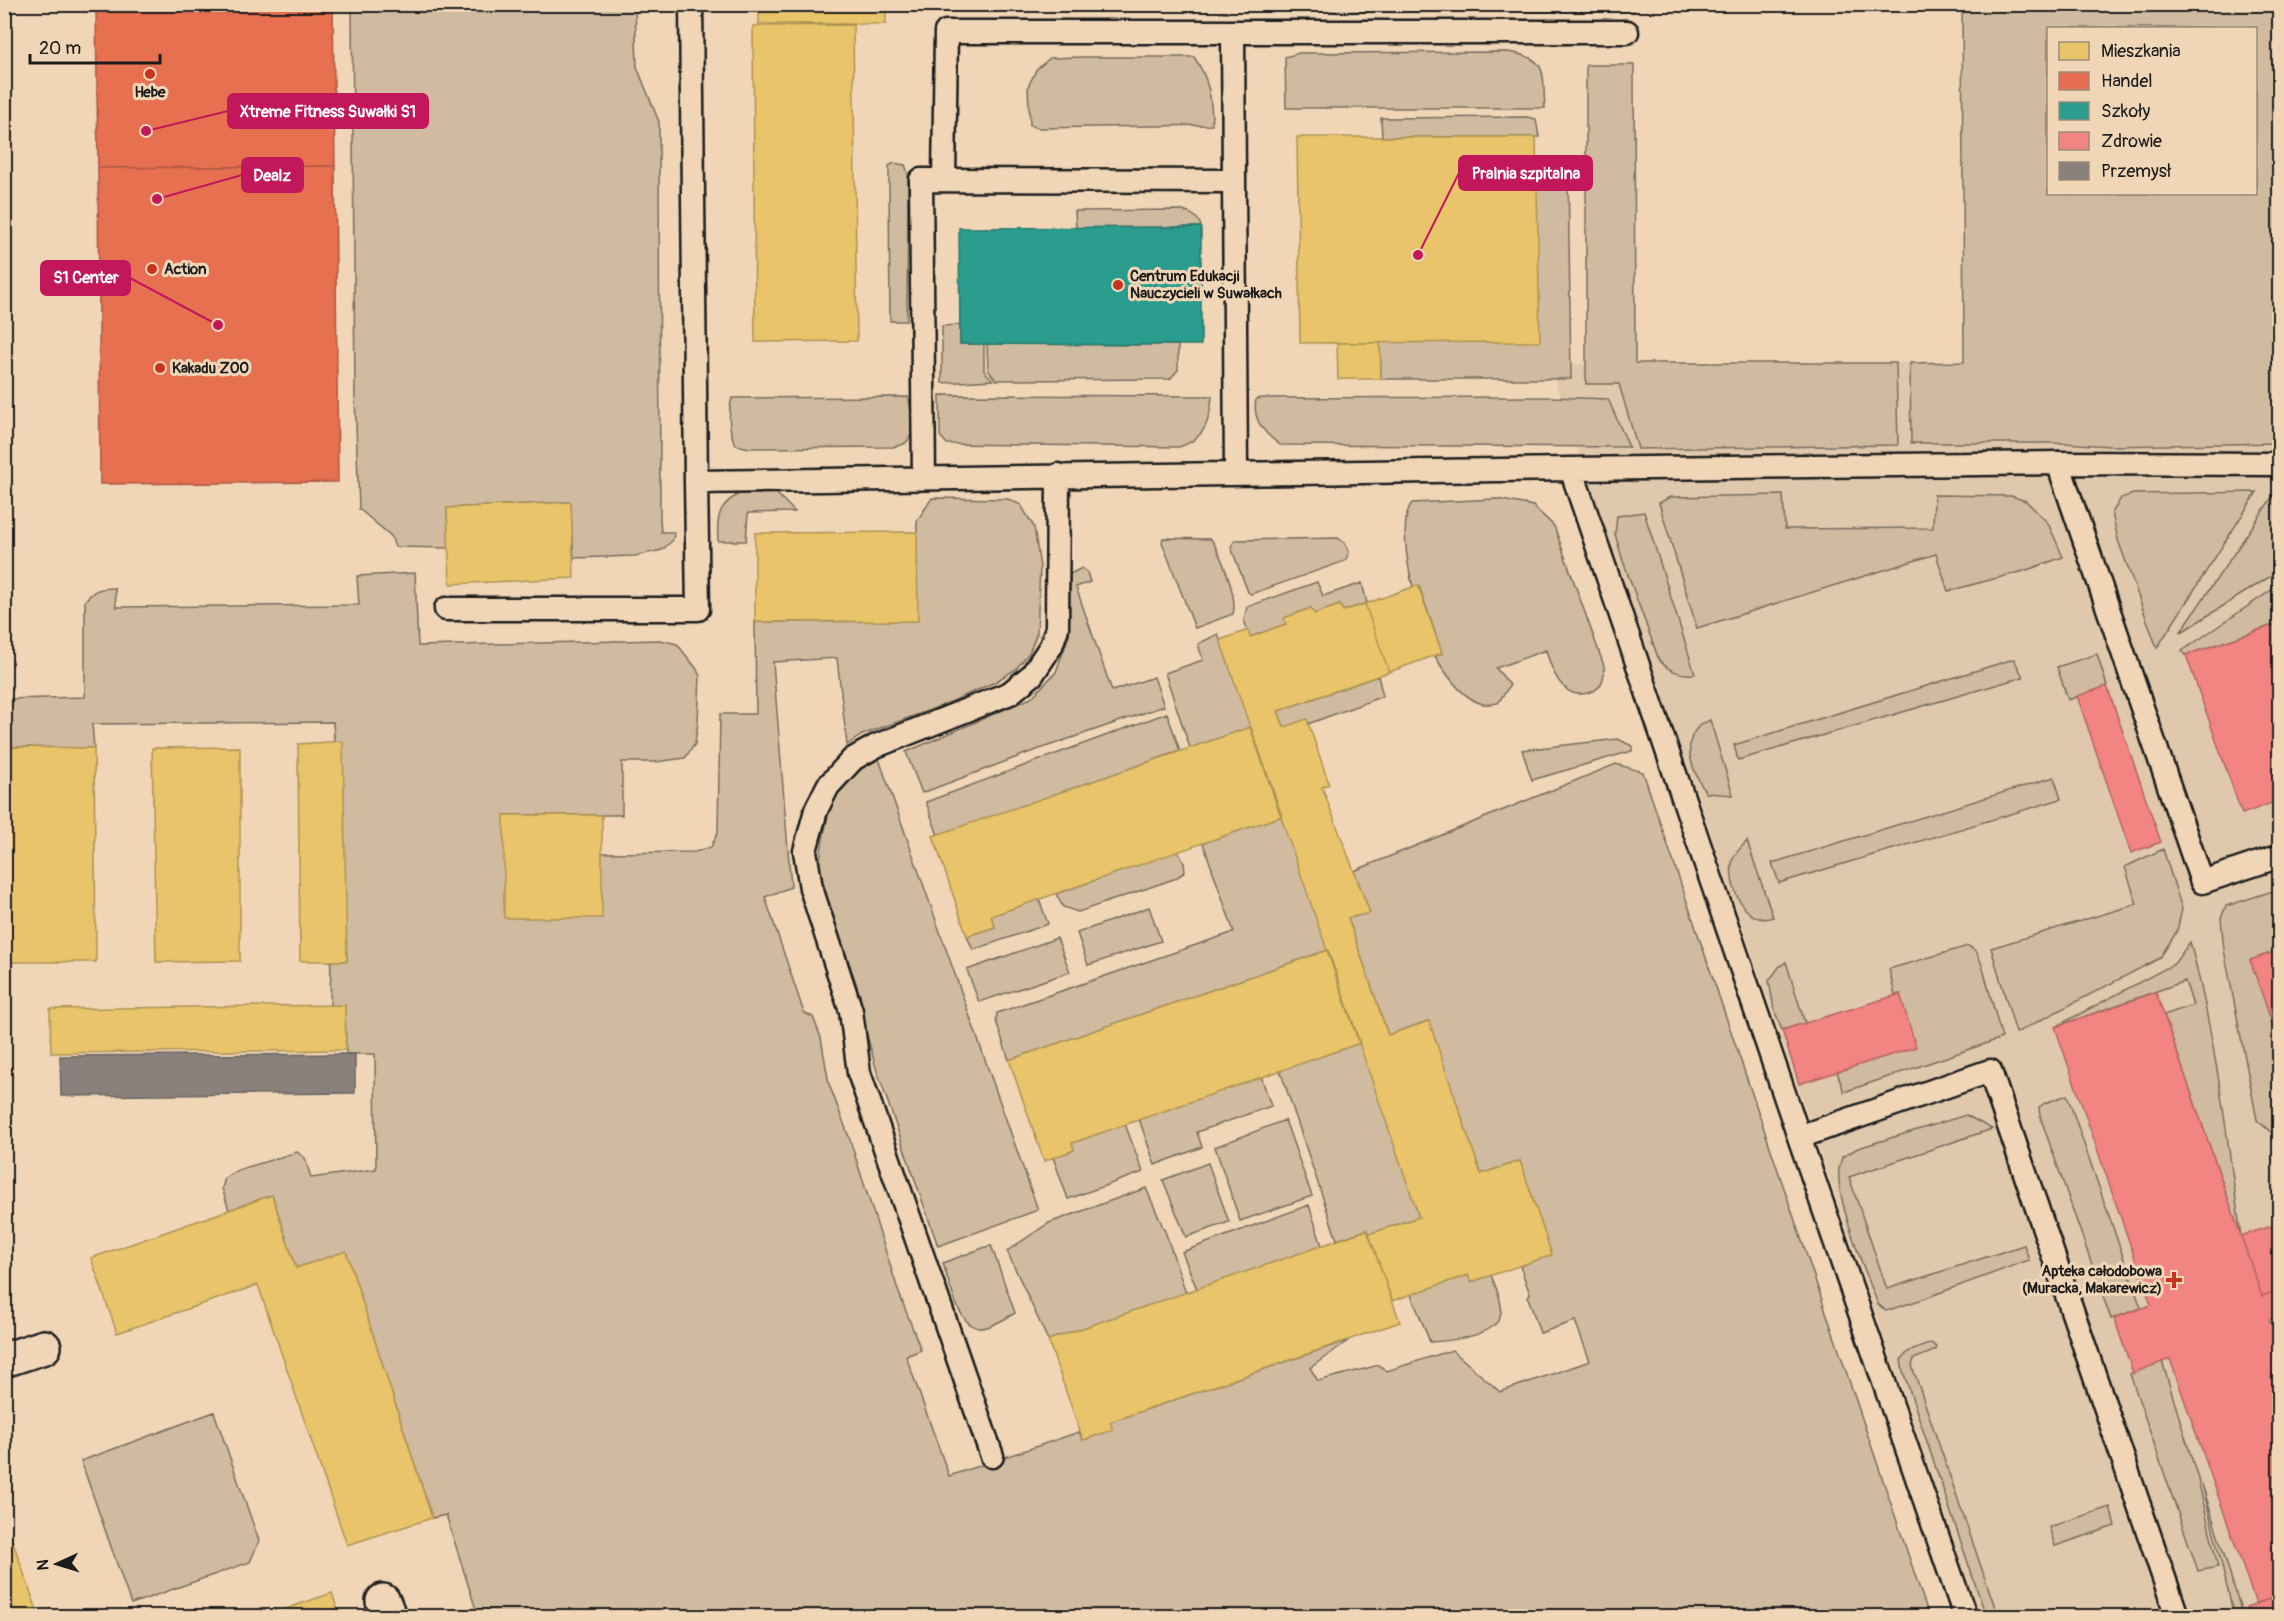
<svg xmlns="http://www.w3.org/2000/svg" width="2284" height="1621" font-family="Pangolin,sans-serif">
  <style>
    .built { fill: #e0c8ac }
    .green { fill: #d1bba0; stroke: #766c5e; stroke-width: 1.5; fill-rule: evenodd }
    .homes { fill: #e9c46a; stroke: #ac9253; stroke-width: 1.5 }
    .shops { fill: #e76f51; stroke: #aa5641; stroke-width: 1.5 }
    .schools { fill: #2a9d8f; stroke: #26766c; stroke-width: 1.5 }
    .health { fill: #f28482; stroke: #b26563; stroke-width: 1.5 }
    .industry { fill: #8a817c; stroke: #69635f; stroke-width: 1.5 }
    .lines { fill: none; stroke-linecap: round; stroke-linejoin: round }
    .service-casing { stroke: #1c1c1c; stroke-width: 27 }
    .minor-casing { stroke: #1c1c1c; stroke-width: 38 }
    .service { stroke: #f0d6b7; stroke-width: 22 }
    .minor { stroke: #f0d6b7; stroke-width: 33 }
    .poi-dot { fill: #c8321e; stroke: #f0d6b7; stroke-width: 2 }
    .labels { text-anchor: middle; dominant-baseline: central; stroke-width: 6; stroke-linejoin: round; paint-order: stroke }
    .poi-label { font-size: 15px; font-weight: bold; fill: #1c1c1c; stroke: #f0d6b7; text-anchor: start }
    .leader { fill: none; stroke: #c2185b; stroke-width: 2 }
    .callout-dot { fill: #c2185b; stroke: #f0d6b7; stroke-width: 2 }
    .callout { fill: #c2185b; stroke: #c2185b; stroke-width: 2 }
    .callout-label { font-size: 16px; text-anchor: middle; font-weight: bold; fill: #fff }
  </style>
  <rect width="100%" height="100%" fill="#f0d6b7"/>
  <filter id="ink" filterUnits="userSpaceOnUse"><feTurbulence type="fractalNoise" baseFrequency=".0167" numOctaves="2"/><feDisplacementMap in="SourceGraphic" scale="12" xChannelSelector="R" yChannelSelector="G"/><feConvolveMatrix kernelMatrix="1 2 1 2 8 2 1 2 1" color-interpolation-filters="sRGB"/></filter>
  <g filter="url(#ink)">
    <path class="built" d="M1970 363 2279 364V1616H1980L1549 364Z"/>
    <path class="green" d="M1634 4V11L1336 12 1324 9 1319 5Z
      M352 5H635L637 67 659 122 660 519 661 532H674L673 540 662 550 635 556 574 558 570 502 447 508 449 548 395 547 391 536 359 509 355 396Z
      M1962 5H2279V443L2109 446 2064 443H1911L1910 363 1964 362ZM2256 28V194H2048V28Z
      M1508 52C1550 58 1542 73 1545 108H1286L1285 57 1299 53Z
      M1082 57H1194C1209 78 1212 100 1212 125L1038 128 1030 125 1028 87 1036 70 1050 58Z
      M1586 65H1634L1635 363H1896L1898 445 1638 449 1619 384H1586Z
      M1527 117 1536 119 1539 137H1382L1381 118Z
      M894 163 905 165 908 173 907 321H890L889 179V166Z
      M1537 168H1568L1571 379H1381L1380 343Z
      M1180 210C1190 213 1199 216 1201 227L1076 228 1075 211Z
      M960 325V344H984V371L993 380 942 383V326Z
      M987 344 1178 345V370L1170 379 996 380 988 370Z
      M940 395 1212 396C1210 421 1205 439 1179 447L947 444 940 436Z
      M908 397C911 403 913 431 910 437 907 445 900 445 893 447L750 448 736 445C728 432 728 411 732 398Z
      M1552 397 1608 399 1629 447 1280 445C1264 433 1252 420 1256 399L1264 398Z
      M747 490 774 491 795 512 748 513 746 541H718C716 513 720 502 747 490Z
      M2257 492 2157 648 2118 540 2112 513 2121 498 2133 494Z
      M1783 495 1785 529 1933 528 1934 495 2011 496 2026 501 2048 523 2063 557 2024 571 1948 591 1936 554 1697 628 1659 503 1670 497Z
      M2273 496 2279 506V571L2180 633Z
      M932 498 1008 499 1021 505 1034 527 1040 567 1037 633 1029 653 1016 669 995 682 946 704 862 735 847 745 837 658 773 662 791 887 765 897 804 1013 813 1017 821 1038 829 1084 849 1137 899 1293 921 1350 906 1356 949 1476 1079 1432 1083 1440 1112 1430 1110 1422 1349 1340 1310 1368 1318 1381 1379 1365 1387 1371 1452 1350 1500 1392 1590 1361 1575 1321 1540 1333 1528 1297 1530 1294 1520 1266 1551 1254 1520 1161 1481 1174 1428 1021 1388 1035 1348 918 1370 913 1354 871 1616 764 1643 772 1929 1616H478L446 1515 432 1518 346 1252 296 1268 272 1195 229 1210 222 1188 225 1178 238 1170 297 1152 305 1158 311 1178 376 1169 375 1054H346L345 1006H330L331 961H347L333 722 92 724 94 748 5 747 4 704 8 699 85 697V601C94 589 101 588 115 588L116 607 359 605 357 576 415 573 418 646 660 640 677 644 696 668 700 676 698 721 695 744 685 758 655 762H622V815H504L602 853 695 852 711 847 718 832 720 714H756L755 622 917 621V521Z
      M1497 499 1533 506 1554 526 1604 666C1605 683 1599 693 1581 694 1574 694 1570 693 1564 687 1555 679 1549 661 1546 650L1496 668 1510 685 1498 703C1494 703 1487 705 1483 704 1462 699 1445 673 1435 656L1442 653 1419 586 1413 587C1408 568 1399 519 1412 503Z
      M1644 512 1695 674C1680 675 1670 672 1659 660L1623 561 1615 534 1617 516Z
      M1163 538 1211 539C1221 554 1238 597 1233 614L1195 628 1162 542Z
      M1338 538 1345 543 1349 553 1345 561 1251 594 1248 592 1231 547 1235 540Z
      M1082 568 1087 572 1090 582 1076 587 1112 691 1154 677 1164 706 1028 753 922 793 906 752 1031 698 1056 672 1069 635 1070 574Z
      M1317 582 1323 596 1362 583 1367 603 1343 611 1340 605 1314 614 1311 608 1285 618 1286 624 1250 637 1244 620 1247 607Z
      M2279 585V623L2186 655 2182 651Z
      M1218 634 1251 727 1190 748 1165 673 1203 660 1198 644Z
      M2097 654 2107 686 2068 700 2057 667Z
      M2014 659 2023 677 1738 760 1734 745Z
      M1378 676 1383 696 1308 724 1284 727 1278 711Z
      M1167 713 1180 751 938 835 926 802Z
      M1710 720 1733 795 1706 793C1695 775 1680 746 1698 727 1700 724 1707 722 1710 720Z
      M1618 739 1632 746V751L1532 780 1522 750Z
      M879 759 1038 1210 938 1246 876 1068 865 1028 860 995 827 898 819 866 823 839 831 802 858 770Z
      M2054 777 2061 799 1779 883 1772 863Z
      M1282 816 1328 950 1009 1060 996 1021 997 1013 1234 932 1203 843Z
      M1747 841 1773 917C1744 928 1726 882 1733 859 1735 853 1743 845 1747 841Z
      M2163 849 2182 909 2177 931 2160 958 2016 1033 1991 948 2137 904 2125 867Z
      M1178 851 1184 863 1185 872 1174 879 1078 912 1063 907 1056 894Z
      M2279 889V950L2251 960 2279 1044V1139L2257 1120 2224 950 2221 918 2226 906Z
      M1039 899 1048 924 973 950 967 936 995 927 991 916Z
      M1149 907 1161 941 1088 965 1077 933Z
      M1057 938 1070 972 979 1002 967 970Z
      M2190 942C2216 1038 2227 1138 2241 1236L2164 1015 2193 1005 2185 981 2055 1027 2174 964Z
      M1968 946 1976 951 1982 965 2002 1038 1844 1092 1837 1072 1900 994 1895 995 1889 969Z
      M1786 962 1805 1023 1782 1030 1774 1009 1769 981 1779 967Z
      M1360 1043 1419 1217 1369 1234 1367 1230 1337 1240 1280 1070Z
      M1261 1076 1271 1106 1197 1132 1202 1147 1155 1165 1139 1119Z
      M2067 1095 2141 1308 2111 1319 2040 1116 2039 1107 2045 1103Z
      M1966 1115 1992 1129 1849 1177 1887 1289 2024 1245 2029 1260 1920 1300 1886 1311 1878 1304C1866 1274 1836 1200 1839 1171 1839 1166 1841 1162 1842 1157L1858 1148Z
      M1285 1120 1312 1196 1240 1221 1215 1147Z
      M1125 1124 1143 1172 1068 1199 1053 1157 1074 1150 1072 1143Z
      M1208 1163 1229 1222 1186 1237 1163 1180Z
      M1146 1188 1166 1234 1186 1293 1048 1340 1007 1251 1049 1223Z
      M1309 1205 1322 1246 1197 1289 1182 1252Z
      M991 1245 1015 1313C1006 1318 991 1328 981 1328 958 1328 949 1281 943 1263Z
      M1468 1275 1471 1282 1491 1275C1495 1286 1503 1302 1501 1313 1498 1337 1448 1341 1430 1342L1411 1294Z
      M1931 1343 1937 1347 1936 1350 1914 1359 1912 1366 1998 1616H1986L1903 1371 1901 1360 1908 1352Z
      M2162 1361 2198 1479 2218 1567 2198 1571 2130 1374Z
      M214 1412 259 1541 250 1562 131 1604 81 1461Z
      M2202 1484 2243 1616H2234Z
      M2110 1507 2115 1526 2055 1546 2049 1527Z"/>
    <path class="homes" d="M759 4H886V24H759Z
      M853 25 857 341 755 342 753 26Z
      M1297 137H1536L1540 342 1300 343Z
      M1337 343H1380L1381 379H1338Z
      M571 502 574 578 450 584 447 508Z
      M917 532 918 621 755 622V533Z
      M1418 585 1442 653 1389 672 1365 604Z
      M1365 604 1389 672 1278 711 1284 727 1307 719 1329 784 1322 787 1370 913 1348 918 1388 1035 1429 1021 1481 1174 1520 1161 1552 1255 1471 1282 1468 1275 1392 1301 1369 1234 1419 1217 1220 640 1248 630 1250 637 1286 624 1284 618 1311 608 1314 614 1340 605 1343 611Z
      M1251 727 1282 816 991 916 995 927 967 936 933 836Z
      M343 741 347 961H300L298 744Z
      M7 747 94 748 96 962H10Z
      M240 747V961L156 962 152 748Z
      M504 815H602V918H504Z
      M1328 950 1360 1043 1072 1143 1074 1150 1044 1161 1009 1060Z
      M345 1005 346 1050 51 1053 50 1009Z
      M272 1195 296 1268 346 1251 432 1518 347 1545 258 1285 117 1333 91 1258Z
      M1367 1230 1400 1322 1110 1422 1113 1430 1083 1440 1048 1340Z
      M4 1517 39 1616H4Z
      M332 1593 340 1616H265Z"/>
    <path class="shops" d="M96 4H333L335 166 98 168Z
      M335 166 338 482 100 484 98 168Z"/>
    <path class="schools" d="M1201 227V345L960 344 959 228Z"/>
    <path class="health" d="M2280 623V800L2242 814 2186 655Z
      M2107 686 2161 842 2131 853 2077 696Z
      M2280 950V1044L2250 960Z
      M2156 992 2262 1296 2280 1290V1315L2269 1319 2280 1348V1595L2256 1604 2170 1359 2133 1373 2114 1318 2151 1305 2055 1027Z
      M1900 994 1916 1047 1799 1084 1782 1030Z
      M2280 1223V1290L2262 1296 2241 1236Z
      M2280 1595V1616H2249L2246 1607Z"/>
    <path class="industry" d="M355 1054V1093L61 1096 60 1056Z"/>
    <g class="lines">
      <defs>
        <path id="service" d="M691 4 696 482 1571 469 1799 1137 1965 1616
          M944 180 946 32H1233
          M1234 181 1233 32H1627
          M2058 463 2202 882 2280 856
          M1571 469 2058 463 2280 464
          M924 478 921 180 1234 181 1236 473
          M446 609H698L696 482
          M1799 1137 1990 1071 2177 1616
          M992 1456 859 1073 851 1011 811 888 805 851 816 810 828 786 853 759 876 746 1010 693 1032 675 1051 646 1057 628 1058 475"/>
        <path id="minor" d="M4 1360 44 1347
          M383 1601 389 1616"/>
      </defs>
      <use href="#service" class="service-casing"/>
      <use href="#minor" class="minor-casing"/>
      <use href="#service" class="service"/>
      <use href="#minor" class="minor"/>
    </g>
  </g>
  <g class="poi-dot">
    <circle cx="150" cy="74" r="6"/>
    <circle cx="152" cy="269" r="6"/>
    <circle cx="1118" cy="285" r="6"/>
    <circle cx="160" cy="368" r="6"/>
    <path d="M2171 1271h6v6h6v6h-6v6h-6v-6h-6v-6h6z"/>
  </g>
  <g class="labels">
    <g class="poi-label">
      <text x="150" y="92" text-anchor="middle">Hebe</text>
      <text x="164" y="269">Action</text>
      <text x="1130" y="276">Centrum Edukacji<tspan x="1130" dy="17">Nauczycieli w Suwałkach</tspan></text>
      <text x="172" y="368">Kakadu ZOO</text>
      <text x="2162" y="1271" text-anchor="end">Apteka całodobowa<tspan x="2162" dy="17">(Muracka, Makarewicz)</tspan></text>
    </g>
  </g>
  <path class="leader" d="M146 131L228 111M1418 255L1459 173M157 199L242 175M218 325L130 278"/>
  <g class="callout-dot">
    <circle cx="146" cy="131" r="6"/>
    <circle cx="1418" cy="255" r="6"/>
    <circle cx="157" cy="199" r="6"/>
    <circle cx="218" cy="325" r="6"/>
  </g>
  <g class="callout">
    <rect x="228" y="94" width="200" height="34" rx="6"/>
    <rect x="1459" y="156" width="133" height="34" rx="6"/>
    <rect x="242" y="158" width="61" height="34" rx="6"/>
    <rect x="41" y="261" width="89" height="34" rx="6"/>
  </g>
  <g class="callout-label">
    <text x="328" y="117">Xtreme Fitness Suwałki S1</text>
    <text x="1526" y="179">Pralnia szpitalna</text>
    <text x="272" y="181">Dealz</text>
    <text x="86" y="283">S1 Center</text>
  </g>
  <rect width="2284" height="1621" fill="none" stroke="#f0d6b7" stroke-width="24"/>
  <rect x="12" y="12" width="2260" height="1597" fill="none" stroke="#1c1c1c" stroke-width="2" filter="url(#ink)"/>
  <rect x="2047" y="27" width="210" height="168" fill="#f0d6b7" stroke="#9b8c79" stroke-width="1.5"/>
  <rect x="2059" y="42" width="30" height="18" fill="#e9c46a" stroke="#9b8c79" stroke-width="1.5"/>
  <text x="2101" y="57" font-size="18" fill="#1c1c1c">Mieszkania</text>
  <rect x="2059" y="72" width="30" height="18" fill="#e76f51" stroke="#9b8c79" stroke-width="1.5"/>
  <text x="2101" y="87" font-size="18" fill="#1c1c1c">Handel</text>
  <rect x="2059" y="102" width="30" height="18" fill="#2a9d8f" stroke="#9b8c79" stroke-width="1.5"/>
  <text x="2101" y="117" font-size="18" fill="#1c1c1c">Szkoły</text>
  <rect x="2059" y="132" width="30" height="18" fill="#f28482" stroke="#9b8c79" stroke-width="1.5"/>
  <text x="2101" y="147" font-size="18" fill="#1c1c1c">Zdrowie</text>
  <rect x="2059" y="162" width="30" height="18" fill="#8a817c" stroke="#9b8c79" stroke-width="1.5"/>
  <text x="2101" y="177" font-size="18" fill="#1c1c1c">Przemysł</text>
  <g transform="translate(57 1564) rotate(266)" stroke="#f0d6b7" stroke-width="4.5" paint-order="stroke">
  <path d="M0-4.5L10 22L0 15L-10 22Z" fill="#1c1c1c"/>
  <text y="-9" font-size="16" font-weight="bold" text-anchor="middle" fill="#1c1c1c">N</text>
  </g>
  <path d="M30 54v9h130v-9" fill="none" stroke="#1c1c1c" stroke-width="3"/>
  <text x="39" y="54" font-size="18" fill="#1c1c1c" stroke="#f0d6b7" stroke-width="4.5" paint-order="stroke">20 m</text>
</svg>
